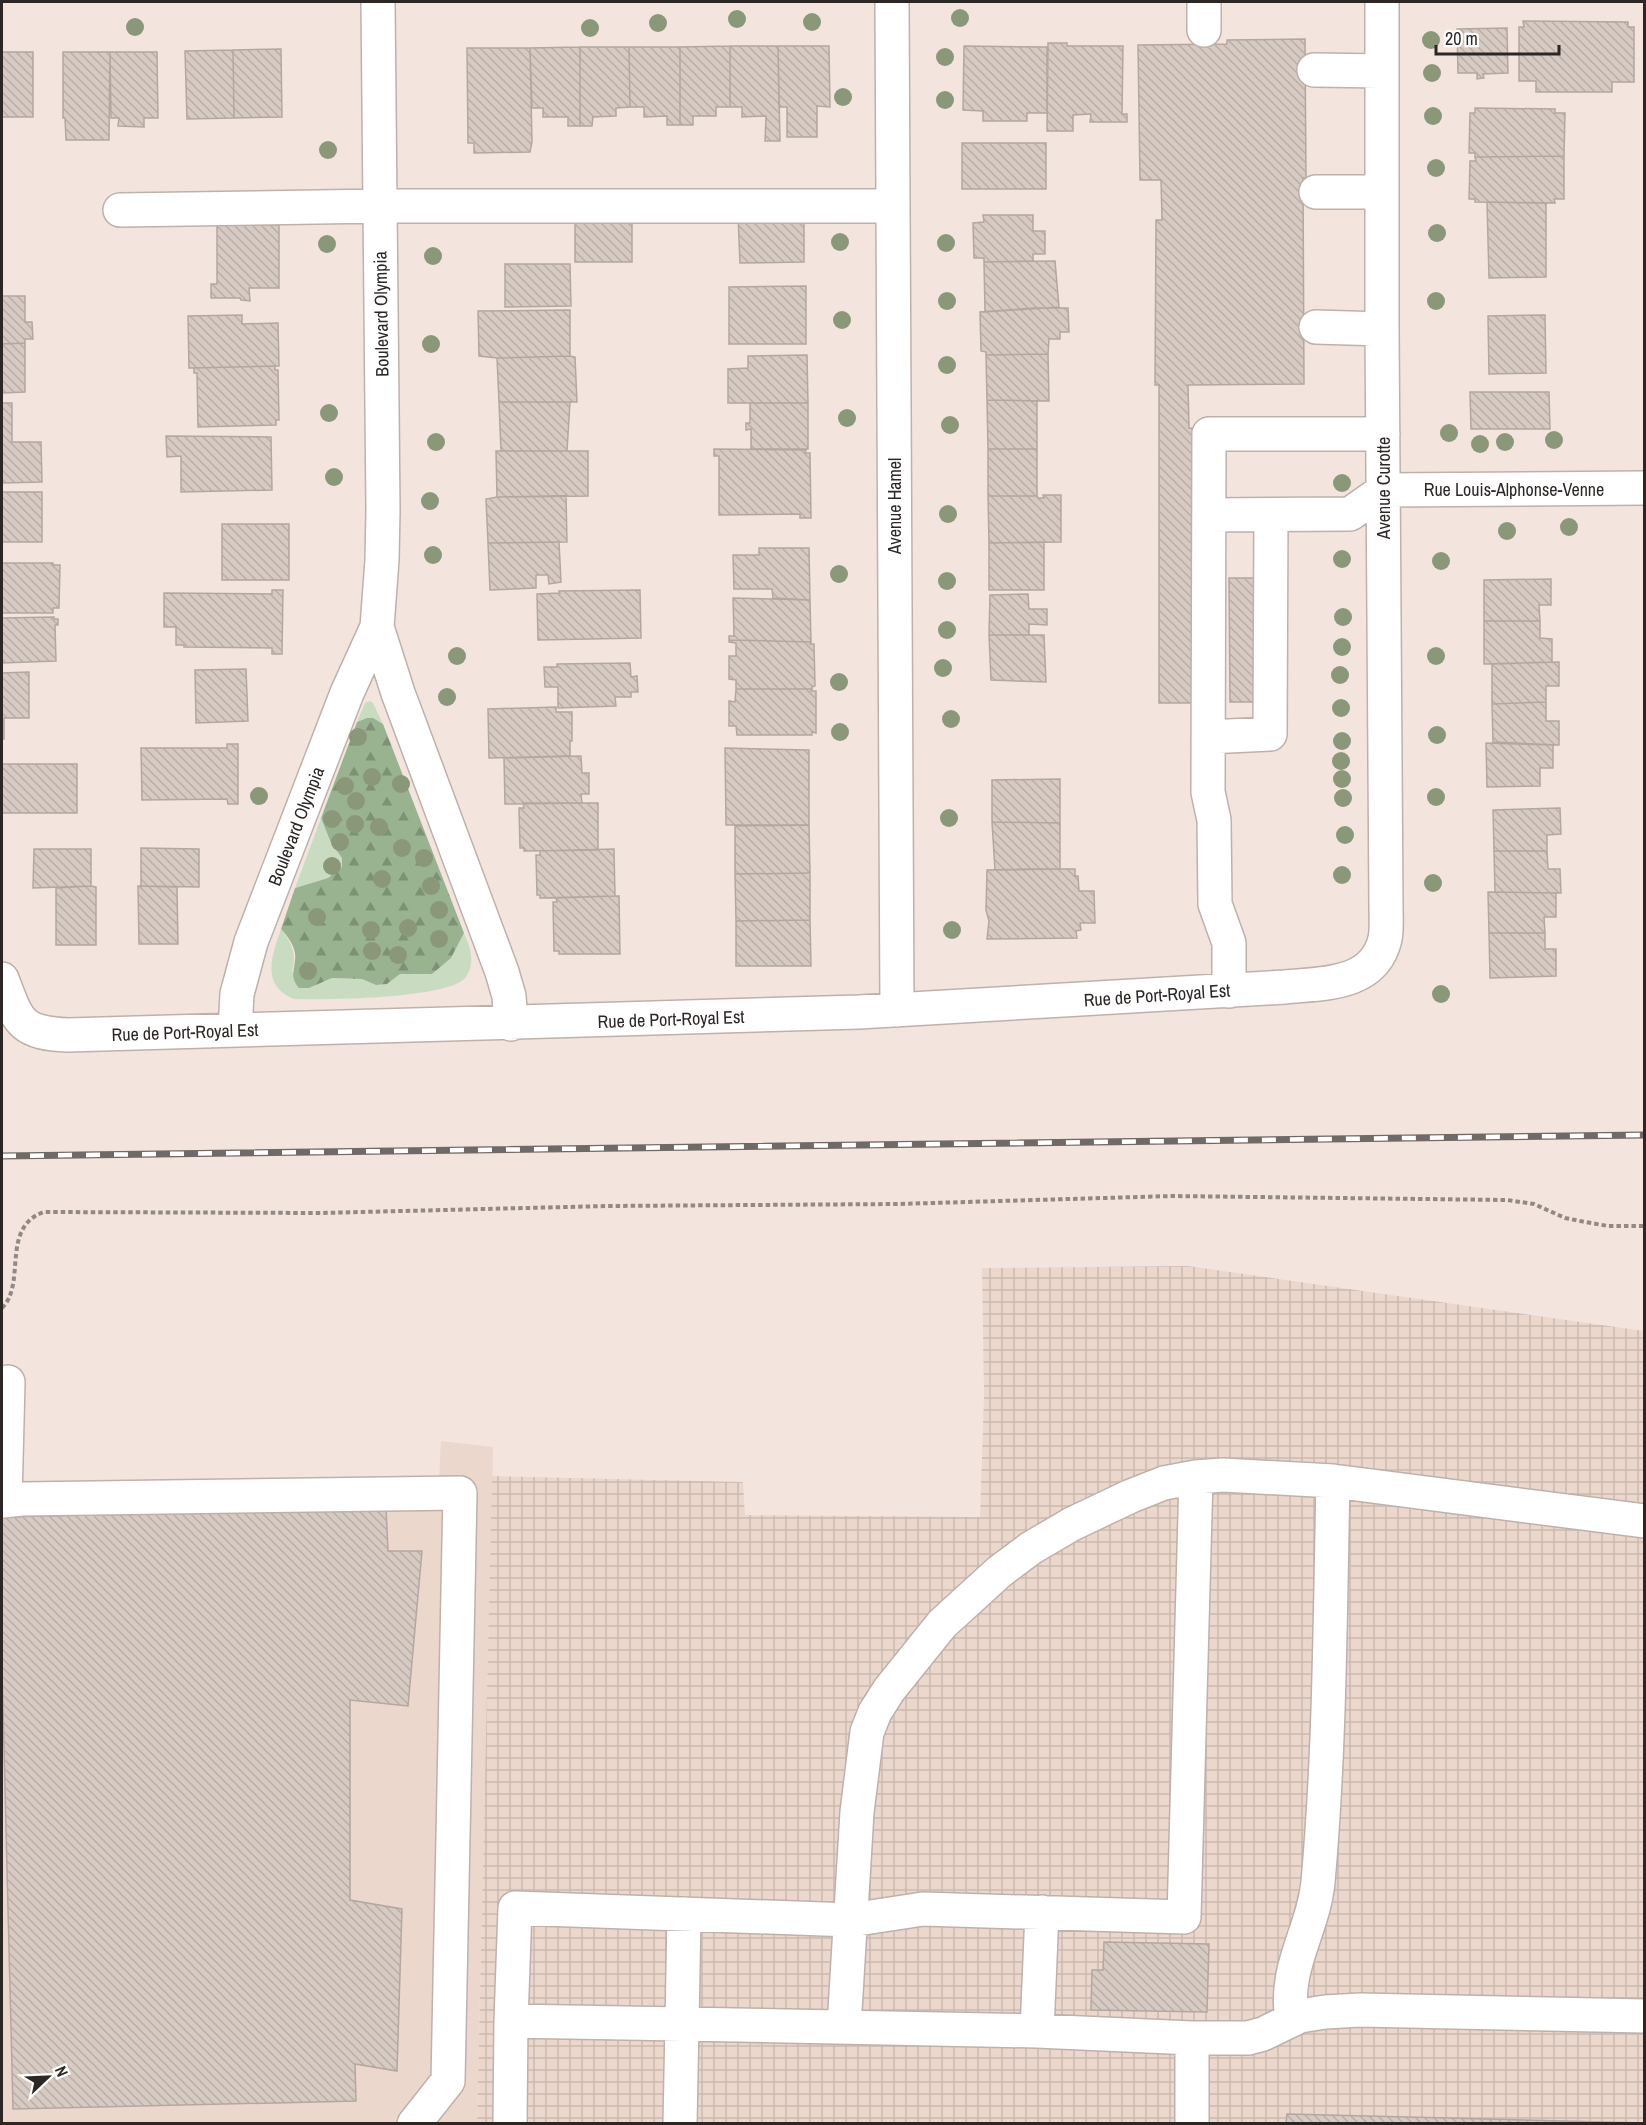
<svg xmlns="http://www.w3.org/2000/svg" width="1646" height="2125" font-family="'Archivo Narrow',sans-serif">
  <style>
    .built { fill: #ecd7cd }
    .industrial { fill: url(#industrial-grid) }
    .green { fill: #c9dcc2 }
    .forest { fill: url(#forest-firs) }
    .building { fill: url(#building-back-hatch); stroke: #b3a7a0; stroke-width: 1.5 }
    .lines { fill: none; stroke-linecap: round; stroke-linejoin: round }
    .minor-casing { stroke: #beb1ab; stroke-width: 36 }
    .path { stroke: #928884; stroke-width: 4; stroke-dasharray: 4.5 3; stroke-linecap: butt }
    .minor { stroke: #fff; stroke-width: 33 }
    .rail-casing { stroke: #716965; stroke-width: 7 }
    .rail { stroke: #fff; stroke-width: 4.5; stroke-dasharray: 14; stroke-linecap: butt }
    .tree { fill: #8b9779 }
    .labels { text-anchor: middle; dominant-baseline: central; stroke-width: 4.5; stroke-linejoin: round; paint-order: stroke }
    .street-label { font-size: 18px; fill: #2c2725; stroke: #fff }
  </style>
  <defs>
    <pattern id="industrial-grid" width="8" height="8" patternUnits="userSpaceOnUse" patternTransform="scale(1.5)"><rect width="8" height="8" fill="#ecd7cd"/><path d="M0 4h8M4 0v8" fill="none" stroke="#cbb9b0"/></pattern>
    <pattern id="forest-firs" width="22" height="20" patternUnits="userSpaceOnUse" patternTransform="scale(1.5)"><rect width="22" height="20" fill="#99b290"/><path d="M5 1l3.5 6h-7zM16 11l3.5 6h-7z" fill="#7d9175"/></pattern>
    <pattern id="building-back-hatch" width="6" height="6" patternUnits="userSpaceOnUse" patternTransform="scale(1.5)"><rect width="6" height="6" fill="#d7cac3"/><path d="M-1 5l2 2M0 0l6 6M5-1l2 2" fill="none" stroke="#b9aea7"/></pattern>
  </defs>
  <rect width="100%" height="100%" fill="#f3e5de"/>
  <path class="built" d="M441 1441 493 1447 477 2123H2V1479L44 1488 439 1478Z"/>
  <path class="industrial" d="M1188 1266 1644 1331V2123L477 2124 492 1476 743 1482 745 1515 980 1517 984 1395 982 1268Z"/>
  <path class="green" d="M370 701 373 703 383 724C373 718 368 717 357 722L365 703Z
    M321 818 331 843 342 858V867L328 878 295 888Z
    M281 929C292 943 297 954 292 971L309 988 332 978 363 979 376 985 387 984 400 974 413 973 451 958 464 933C470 947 476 962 466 977 450 999 323 1000 294 999 260 985 272 956 281 929Z"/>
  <path class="forest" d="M367 718H373L383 724 464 933 451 958 432 974H400L387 984 376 985 362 979 332 978 309 988H299C290 977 294 972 295 960 297 948 288 937 281 929L295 888 328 878 342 867V858L331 843 321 818 357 722Z"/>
  <path class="building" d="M1523 21 1628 22V27H1634V82H1612V92H1536V81H1519V27H1524Z
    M1507 28 1508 73 1483 74 1484 78 1477 79V73H1458L1457 29Z
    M1305 39 1306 178H1303L1304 384 1188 385 1189 428 1197 429 1198 703H1159V385H1155L1156 220H1162L1161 180H1140L1138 45 1227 44V40Z
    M1048 43H1067V46H1123L1122 114H1127V122H1090L1091 114 1073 115V131H1047Z
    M730 46V107H716V116H693V125H680V47Z
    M730 46H778L780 141H765L766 116 742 117V107H730Z
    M778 46H829L830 107 817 106V137H787V107H779Z
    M964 46 1047 47V113H1027V121H983V111L963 110Z
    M580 47V126H568V117H543V108H532L530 48Z
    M580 47H629L630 107 616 108V116L593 117 592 126H580Z
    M629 47H680V125H667V116L644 117V107H630Z
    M467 48H530L532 142 530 152 474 153V143H468Z
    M281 49 282 117 234 118 233 50Z
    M233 50 234 118 187 119 185 51Z
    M2 52H33V117H2Z
    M63 52H110L109 140H66L65 118H63Z
    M110 52H157L158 118H144V127L118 126 119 118H111Z
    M1475 108 1555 109V113H1565L1564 156 1475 157V153H1469L1470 113H1475Z
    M962 143H1046V189H962Z
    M1564 156V199H1554L1555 203 1475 202V199H1469L1470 161H1476L1475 157Z
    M1487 202 1546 203V277L1489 278Z
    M738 215H804V262L740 263Z
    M983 215H1033V231H1045V254H1033V261L984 262V258H974L973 223 984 222Z
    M632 219V262H575V220Z
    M217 225H279V288H249L250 301 241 300 240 298H211V284H217Z
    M1055 261 1059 307 985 312 984 262Z
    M505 264H570L571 306 505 307Z
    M806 286V344H729V287Z
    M2 296H25V322H32L33 339H25V343L2 344Z
    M1034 308H1068L1069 332H1060V339H1049L1048 354 986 355V352L981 351 980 312Z
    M570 310V356L497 358 479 356 478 311Z
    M242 315V324L278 323 279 366 189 368 188 316Z
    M1545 315 1546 373 1489 374 1488 316Z
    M25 343V392L2 393V344Z
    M1048 354 1049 401 987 400 986 355Z
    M807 355 808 403H728V369L748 368V356Z
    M570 356 575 357 577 402H499L497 358Z
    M275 366V370H278L279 420H276V425L198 427 197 373H194V368Z
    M1470 392H1549L1550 429H1471Z
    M987 400 1037 401V449H988Z
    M499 402H570L567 451H501Z
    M2 403H12V442H41L42 482 2 483Z
    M750 403H808V449H751V429L746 430V423H750Z
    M166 436 271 437 272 490 181 492V456L167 457Z
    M714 449 806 450 805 453H810L811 518H800V514L719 515V456H714Z
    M988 449H1037V496H988Z
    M496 451H588V496L497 497Z
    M2 492H42V542H2Z
    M1043 495H1061V542L989 543 988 496H1037L1038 498H1044Z
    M566 496 567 542 488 543 486 499 497 497Z
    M222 524H289V580H222Z
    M559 542 561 582 549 584 548 575H536V588L490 590 488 543Z
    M1044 542V590H989V543Z
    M759 548H809L810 600 773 598 772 589H734L733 555H759Z
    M2 563H53V565H60L59 608H53V613H2Z
    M1229 578H1263L1262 702H1230Z
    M1551 579V605H1539L1540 621H1484V580Z
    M272 590H283L282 654H272V648L184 647V645H176V627H164V593L272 594Z
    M640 590 641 638 538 640 537 594 560 593 559 591Z
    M1028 594 1029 609H1047V625L1029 624V635H989L990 595Z
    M733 598 810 600 811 642 729 640V636H734Z
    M54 617V619H58V625H55L56 661 2 663V618Z
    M1484 621H1540V638L1552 639V662L1484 664Z
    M989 635H1044L1046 682 991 680Z
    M729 640 811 642 810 644H814L815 686 812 687V689H736V680L729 679V656H736V643L729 642Z
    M1559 662V686H1546V702L1492 704V664Z
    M630 663 631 677 637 676 638 692H631V697H615L616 706 558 708V687H545L544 667H557V664Z
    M246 669 248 721 196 723 195 670Z
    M29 672V718H4V739H2V673Z
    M736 689H812L811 691H816V733L812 732V735H737L736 726H729V701L735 702Z
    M1546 702V721H1559V745L1493 742 1492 704Z
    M556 707V712H572V741H570V756L489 758 488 709Z
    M1486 743 1553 745V768H1540V786L1487 787Z
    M227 744H238V804H228L227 799 142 800 141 748H227Z
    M725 748 809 750V825H726Z
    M581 756 582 773H589V794H581L582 803 505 804 504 758Z
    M2 764H77V813H3L2 810Z
    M1060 779V823L992 822V780Z
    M523 803H598V850L524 851V848H520L519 808H524Z
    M1560 808 1561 834 1547 835V851H1494L1493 810Z
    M992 822 1060 823V869L995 870Z
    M809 825 810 873 735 874V826Z
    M141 848 199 849V887L141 886Z
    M34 849H91V886L33 888Z
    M614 849 615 896 540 898V895H537L536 855H540V851Z
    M1494 851H1547L1548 869H1560L1561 893 1495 892Z
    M1031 869H1075V876H1078L1079 891H1094L1095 923H1080L1081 930 1076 931 1077 938 987 939 989 921 986 910 987 870Z
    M810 873V920L736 921 735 874Z
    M91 886 96 887V945H56V888Z
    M138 886 177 887 178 944H139Z
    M1488 892 1556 893V917H1544L1545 933H1489Z
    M615 896H619L620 954H559V951H554L553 902H557L556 898Z
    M810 920 811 966H736V921Z
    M1489 933H1545V949H1556V976L1490 978Z
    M386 1508 388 1551H422L408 1706 350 1700V1900L402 1909 397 2071 355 2064 356 2101 13 2109 2 1668V1517Z
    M1104 1942 1209 1944 1207 2012 1091 2010 1092 1970H1103Z
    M1287 2114 1644 2123V2124H1286Z"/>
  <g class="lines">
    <defs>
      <path id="minor" d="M892 2 897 1010
        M1204 2V30
        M1314 70 1382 71
        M1316 192H1382
        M120 210 380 206H893
        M1316 327 1382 329
        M1384 490 1644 488
        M1209 515 1350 514 1384 490
        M377 627 398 693 502 972 509 996 511 1024
        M1208 737 1270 734 1271 515
        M2 979C18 1021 19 1033 68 1035L859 1012 1285 987C1323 983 1374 986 1385 939 1387 929 1386 917 1386 907L1382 329V2
        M1229 991V943L1215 904 1214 820 1208 792 1209 434H1383
        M235 1030 237 994 251 942 347 693 377 627 382 560 383 510 378 2
        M5 1500 8 1382
        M2 1501 22 1499 460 1493 448 2081 414 2124
        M1292 2020C1283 1967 1313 1932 1318 1882 1330 1749 1330 1615 1333 1481L1644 1521
        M511 2021 515 1908 851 1920 923 1909 1184 1917 1196 1477
        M844 2027 857 1812 867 1732 875 1712 889 1690 942 1624 999 1572 1031 1548 1072 1524 1131 1496 1164 1483 1196 1477 1223 1475 1333 1481
        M1037 2031 1042 1912
        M1192 2038H1248L1263 2034 1300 2016 1325 2012 1360 2010 1644 2016
        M510 2124 511 2021 682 2024 684 1914
        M680 2124 682 2024 1037 2031 1192 2038V2124"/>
    </defs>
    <use href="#minor" class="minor-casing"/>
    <path class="path" d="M2 1308C27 1283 0 1227 44 1212L321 1213 607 1206 898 1204 1172 1196 1507 1200 1534 1204 1565 1218 1585 1222 1608 1226H1644"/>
    <use href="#minor" class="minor"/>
    <defs>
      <path id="rail" d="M2 1156 1644 1135"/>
    </defs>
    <use href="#rail" class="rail-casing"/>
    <use href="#rail" class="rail"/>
  </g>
  <g class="tree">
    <circle cx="960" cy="18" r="9"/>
    <circle cx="737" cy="19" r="9"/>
    <circle cx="812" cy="22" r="9"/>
    <circle cx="658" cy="23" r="9"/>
    <circle cx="135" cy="27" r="9"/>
    <circle cx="590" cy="28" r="9"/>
    <circle cx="1431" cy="40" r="9"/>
    <circle cx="945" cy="57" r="9"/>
    <circle cx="1432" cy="73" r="9"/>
    <circle cx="843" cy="97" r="9"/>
    <circle cx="945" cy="100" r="9"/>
    <circle cx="1433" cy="116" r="9"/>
    <circle cx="328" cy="150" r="9"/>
    <circle cx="1436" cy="168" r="9"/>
    <circle cx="1437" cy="233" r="9"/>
    <circle cx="840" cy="242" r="9"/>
    <circle cx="946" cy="243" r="9"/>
    <circle cx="327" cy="244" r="9"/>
    <circle cx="433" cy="256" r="9"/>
    <circle cx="947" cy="301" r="9"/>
    <circle cx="1436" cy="301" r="9"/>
    <circle cx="842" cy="320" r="9"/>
    <circle cx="431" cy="344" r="9"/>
    <circle cx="947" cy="365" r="9"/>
    <circle cx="329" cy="413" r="9"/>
    <circle cx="847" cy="418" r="9"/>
    <circle cx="950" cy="425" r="9"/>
    <circle cx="1449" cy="433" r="9"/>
    <circle cx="1554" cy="440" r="9"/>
    <circle cx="436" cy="442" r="9"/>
    <circle cx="1505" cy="442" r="9"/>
    <circle cx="1480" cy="444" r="9"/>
    <circle cx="334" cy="477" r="9"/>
    <circle cx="1342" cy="483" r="9"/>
    <circle cx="430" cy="501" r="9"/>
    <circle cx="948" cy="514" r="9"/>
    <circle cx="1569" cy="527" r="9"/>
    <circle cx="1507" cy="531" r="9"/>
    <circle cx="433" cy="555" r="9"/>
    <circle cx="1342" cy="559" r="9"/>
    <circle cx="1441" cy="561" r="9"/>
    <circle cx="839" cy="574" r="9"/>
    <circle cx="947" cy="581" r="9"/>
    <circle cx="1343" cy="617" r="9"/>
    <circle cx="947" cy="630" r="9"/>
    <circle cx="1342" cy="647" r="9"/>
    <circle cx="457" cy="656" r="9"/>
    <circle cx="1436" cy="656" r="9"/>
    <circle cx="943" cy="668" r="9"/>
    <circle cx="1340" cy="675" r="9"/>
    <circle cx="839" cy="682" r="9"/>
    <circle cx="447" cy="697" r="9"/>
    <circle cx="1341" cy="708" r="9"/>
    <circle cx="951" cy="719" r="9"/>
    <circle cx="840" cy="732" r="9"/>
    <circle cx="1437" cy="735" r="9"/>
    <circle cx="358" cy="737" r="9"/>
    <circle cx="1342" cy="741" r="9"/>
    <circle cx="1341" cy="761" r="9"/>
    <circle cx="372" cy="777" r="9"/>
    <circle cx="1342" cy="779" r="9"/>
    <circle cx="401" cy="784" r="9"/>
    <circle cx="345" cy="786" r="9"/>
    <circle cx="259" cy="796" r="9"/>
    <circle cx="1436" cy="797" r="9"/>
    <circle cx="1343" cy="798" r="9"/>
    <circle cx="356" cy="801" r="9"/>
    <circle cx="949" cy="818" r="9"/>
    <circle cx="332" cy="819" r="9"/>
    <circle cx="355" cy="824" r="9"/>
    <circle cx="379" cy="827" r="9"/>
    <circle cx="1345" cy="835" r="9"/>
    <circle cx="340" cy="842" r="9"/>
    <circle cx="402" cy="848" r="9"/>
    <circle cx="424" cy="858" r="9"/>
    <circle cx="332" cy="866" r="9"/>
    <circle cx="1342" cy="875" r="9"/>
    <circle cx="382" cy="879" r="9"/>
    <circle cx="1433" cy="883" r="9"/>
    <circle cx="431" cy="886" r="9"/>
    <circle cx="439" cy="910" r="9"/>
    <circle cx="317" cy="917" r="9"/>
    <circle cx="408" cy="928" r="9"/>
    <circle cx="371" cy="930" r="9"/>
    <circle cx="952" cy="930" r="9"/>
    <circle cx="439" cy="939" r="9"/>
    <circle cx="372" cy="951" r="9"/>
    <circle cx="398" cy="955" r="9"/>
    <circle cx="308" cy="971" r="9"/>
    <circle cx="1441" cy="994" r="9"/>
  </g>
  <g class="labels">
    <g class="street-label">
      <text transform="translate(381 314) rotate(-91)">Boulevard Olympia</text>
      <text transform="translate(1383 488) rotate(-90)">Avenue Curotte</text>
      <text x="1514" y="489">Rue Louis-Alphonse-Venne</text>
      <text transform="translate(894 506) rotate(-90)">Avenue Hamel</text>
      <text transform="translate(296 826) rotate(-69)">Boulevard Olympia</text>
      <text transform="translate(1157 995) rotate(-4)">Rue de Port-Royal Est</text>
      <text transform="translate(671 1019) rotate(-2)">Rue de Port-Royal Est</text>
      <text transform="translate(185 1032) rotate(-2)">Rue de Port-Royal Est</text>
    </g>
  </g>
  <rect width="1646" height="2125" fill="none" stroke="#2c2725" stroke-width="6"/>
  <g transform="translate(48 2077) rotate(67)" stroke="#ffffff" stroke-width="4.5" paint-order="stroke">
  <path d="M0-4.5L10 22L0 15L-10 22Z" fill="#2c2725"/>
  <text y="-9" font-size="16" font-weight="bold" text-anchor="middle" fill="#2c2725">N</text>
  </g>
  <path d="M1436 45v9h123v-9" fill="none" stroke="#2c2725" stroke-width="3"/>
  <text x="1445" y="45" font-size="18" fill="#2c2725" stroke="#ffffff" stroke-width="4.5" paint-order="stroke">20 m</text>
</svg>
